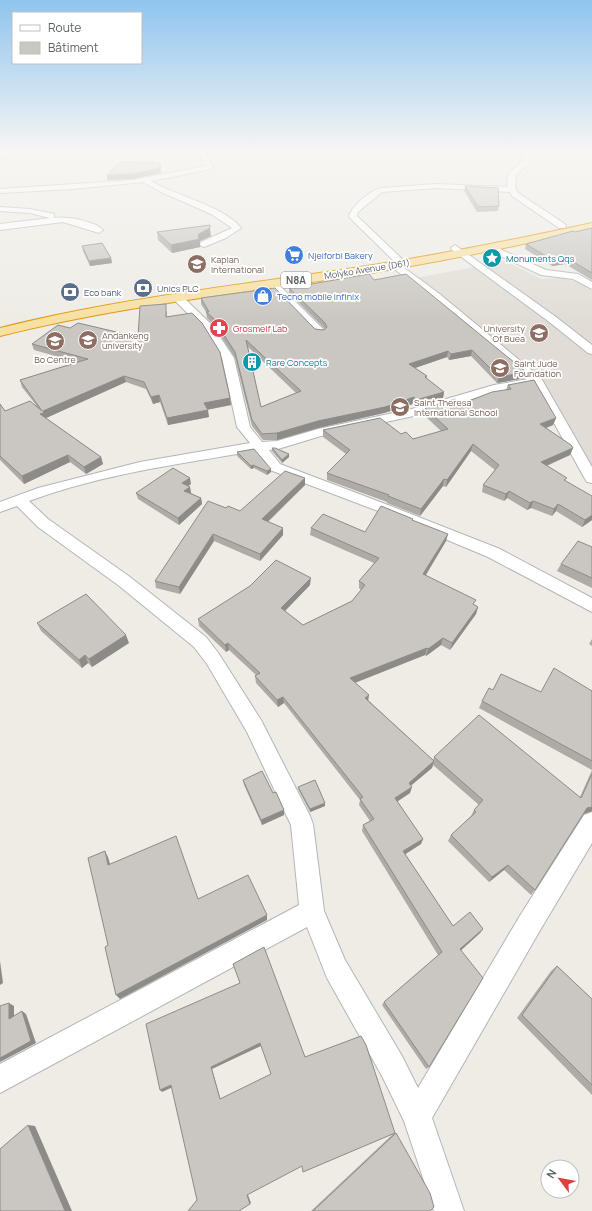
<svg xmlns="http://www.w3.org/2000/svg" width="592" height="1211" font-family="Manrope,sans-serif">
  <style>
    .education { fill: #e1ddd6 }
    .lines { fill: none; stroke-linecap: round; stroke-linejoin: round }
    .minor-casing { stroke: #b2b6b9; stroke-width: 2 }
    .tertiary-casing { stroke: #b2b6b9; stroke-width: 2 }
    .trunk-casing { stroke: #e29511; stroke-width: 2 }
    .minor { fill: #fff; fill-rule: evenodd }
    .tertiary { fill: #fff; fill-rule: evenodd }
    .trunk { fill: #f7e0a2; fill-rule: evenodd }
    .wall { fill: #aeaba7; fill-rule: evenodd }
    .shaded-wall { fill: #8d8b88 }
    .building { fill: #cac7c2; stroke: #8d8b88; fill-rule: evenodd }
    .labels { text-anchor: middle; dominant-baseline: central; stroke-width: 3.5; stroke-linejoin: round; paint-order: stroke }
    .far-shop-label { font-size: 9px; fill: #366cbe; stroke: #fff; text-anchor: start }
    .far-culture-label { font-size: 9px; fill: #0d838f; stroke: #fff; text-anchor: start }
    .far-education-label { font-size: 9px; fill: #785e54; stroke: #fff; text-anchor: start }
    .far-street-label { font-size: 9px; fill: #5d6164; stroke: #fff }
    .far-service-label { font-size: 9px; fill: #4e5e75; stroke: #fff; text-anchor: start }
    .far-health-label { font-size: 9px; fill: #be3a42; stroke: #fff; text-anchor: start }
    .shield { fill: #fff; stroke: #8e9092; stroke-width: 1 }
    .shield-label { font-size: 10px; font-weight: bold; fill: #5d6164 }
  </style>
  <rect width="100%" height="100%" fill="#eeece5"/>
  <path class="education" d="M505 261 542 279 561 278 578 282 592 291V470L535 373 416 278Z"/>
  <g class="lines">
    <defs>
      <path id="minor" d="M198 151H205L213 167 212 169 151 181C176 196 224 206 241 228L226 238 204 247 201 246 200 244 201 242 232 228 211 214 161 192 143 182 73 189 0 193V189L133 180 205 166Z
        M520 151H527L532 160 516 175 515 187 518 193 565 224 566 226 565 228H559L512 196 510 192 436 188 382 192 358 212 357 216 400 257 402 259 400 261H394L349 217C351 206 370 191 381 188L436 184 507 187 508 174 524 160Z
        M0 207 30 209 54 214V218C66 216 95 221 103 230L99 233 63 222 0 230V224L50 218 30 213 0 211Z
        M455 245 556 317 592 345V354L588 353 548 321 452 250 451 248Z
        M491 245 546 270 578 274 592 282V289L573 279 541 275 488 250 487 248Z
        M396 263 399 264 437 292 541 378 592 467V483L587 482 585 479 533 385 496 392 418 415 321 436 278 449 269 450 280 464 388 505 500 549 592 598V612L488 557 378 511 270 470 255 451C179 464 102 474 29 501L48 519 130 577 206 637 219 654 261 720 310 816 313 824 324 911 345 960 402 1056 418 1088 521 914 584 815 592 812V843L539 932 432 1118 464 1211H434L404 1121 382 1076 327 978 307 927 0 1093V1064L299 905 291 825 247 732 207 664 194 647 118 585 38 527 17 506 0 512V502L38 488 140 462 250 443 237 427 222 358 204 329 174 300 173 298 178 295 182 296 212 325 234 358 250 427 262 442 277 441 318 429 412 409 494 385 528 379 429 296 393 268 391 266Z
        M272 280 275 281 324 330 325 332 324 334H316L269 285 267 283 269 281Z"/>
      <path id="tertiary" d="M0 151H10L3 158 0 159Z"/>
      <path id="trunk" d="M592 223V229C508 248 424 265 340 278 226 295 112 308 0 336V328C112 300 226 287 340 270 424 258 508 241 592 223Z"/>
    </defs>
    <use href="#minor" class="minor-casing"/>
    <use href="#tertiary" class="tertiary-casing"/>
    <use href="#trunk" class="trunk-casing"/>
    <use href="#minor" class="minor"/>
    <use href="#tertiary" class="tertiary"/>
    <use href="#trunk" class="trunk"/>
  </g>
  <path class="wall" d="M465 186 499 206 498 211 477 212 464 191Z
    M592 228V280L565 264 552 266 525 249 526 244Z
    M157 232 211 236 200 241V247L172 253 158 240Z
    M82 246 111 258 112 263 90 266 83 251Z
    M374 280 526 372 525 378 497 383 471 356 449 360 447 357 415 368 427 376V379L444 392 443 398 416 406 413 404 384 413 318 428 277 440H263L252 426 235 358 213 324 207 318 206 312 201 304V298L315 329 324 330 325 329 289 293V288ZM248 347 296 393 261 407Z
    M167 311V317L230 398 231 405 207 410 209 417 168 425 160 402 153 404 146 389 126 382 46 418 101 457 103 464 86 474 70 462 24 484 0 460V404L5 411 36 405 22 387 20 380 77 362 34 350 32 344 70 328 138 337Z
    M508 385 556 418 553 425 546 428 573 448 570 455 547 466 566 481 592 520 582 527 556 511 552 516 531 508 527 510 507 498 504 501 482 492 483 485 495 470 471 451 446 487 443 486 420 516 387 503V502L327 480V473L346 454 323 437V430L401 434 413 439 441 431 424 415 425 408 461 404 506 390Z
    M272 448 289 454V457L282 463 272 451Z
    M237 452 271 469V472L267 475 254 468 251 469 237 456Z
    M305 478V485L268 522 283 535 260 561 214 541 180 594 156 588 155 581 226 508 240 511Z
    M191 484 188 486 190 487 191 493 201 498 202 504 179 525 138 499 136 493Z
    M412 521 448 534 446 541 426 575 478 607 476 614 450 650 441 645 426 656 425 655 355 683 368 700 433 760 434 757 580 797 592 770V811L584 814 535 890 531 895 504 870 489 882 448 841 451 835 471 816 474 810 479 805 433 765 432 768 411 785 410 793 397 802 423 839 421 844 405 854 453 926 483 929 480 933 461 950 429 1067 426 1069 382 1005 384 1002 438 955 362 831 363 825 370 821 359 805 360 800 284 703 278 707 256 683 255 676 256 675 229 650 226 652 199 626 198 619 310 585 285 611 303 625 352 601 361 590 359 588V581L374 563 310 535 311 528 365 532Z
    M592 547V588L557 571 561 564Z
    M37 623 129 643 92 667 88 663 82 668 41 631Z
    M592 639V646L589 644Z
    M493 690 541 692 592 691V770L479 708 482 701Z
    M243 780 273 793 284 810V815L262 825 244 785Z
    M298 787 325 806 310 812 298 789Z
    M557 966 592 999V1095L517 1018 551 971Z
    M396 1133 430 1211H311L393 1134Z"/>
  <path class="shaded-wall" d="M160 163 161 173 133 179 107 180V175Z
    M210 228 211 236 200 241V247L172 253 171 245Z
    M111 258 112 263 90 266 89 261Z
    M567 258 565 264 552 266 554 261Z
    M472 350 471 356 449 360 451 354Z
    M448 351 447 357 409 370V364Z
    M526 372 525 378 497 383 499 377Z
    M124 376 126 382 46 418 40 414 43 411Z
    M444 392 443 398 416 406V400Z
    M159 395 160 402 153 404 151 397Z
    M414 397 413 404 384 413 318 428 277 440V433L318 421Z
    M230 398 231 405 205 410 204 403Z
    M208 410 209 417 168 425 167 418Z
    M556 418 553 425 538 431 540 424Z
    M473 444 471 451 446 487 447 480Z
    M573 448 570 455 538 469 541 462Z
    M289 454V457L282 463V460Z
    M68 455 70 462 24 484 22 476Z
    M101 457 103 464 86 474 84 467Z
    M253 465 254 468 251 469V466Z
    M271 469V472L267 475V471Z
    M190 478 191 484 183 489 182 483Z
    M305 478V485L263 526 262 519Z
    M444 479 443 486 420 516 421 509Z
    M190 487 191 493 184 491Z
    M509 491 507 498 504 501 506 494Z
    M201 498 202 504 179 525 178 518Z
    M533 501 531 508 527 510 530 503Z
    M558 504 556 511 552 516 554 509Z
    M592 515V520L582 527 585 520Z
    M283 528V535L260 561V554Z
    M213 534 214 541 180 594 179 587Z
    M448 534 446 541 422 581 423 574Z
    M311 578 310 585 281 615V608Z
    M478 607 476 614 450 650 452 643Z
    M126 635 129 643 92 667 89 659Z
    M443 638 441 645 426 656 428 649Z
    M228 643 229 650 226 652 225 645Z
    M427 648 425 655 349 685 350 678Z
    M85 655 88 663 82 668 79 660Z
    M369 695 368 702 365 698Z
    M283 697 284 703 278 707 277 700Z
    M434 761 432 768 407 789 409 783Z
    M412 787 410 793 393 804 395 798Z
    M325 803V806L310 812V809Z
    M592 807V811L583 814 587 808Z
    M284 810V815L262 825 261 820Z
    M423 839 421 844 401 857 403 851Z
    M105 851 108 857 112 871 108 865Z
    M508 865 504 870 489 882 492 877Z
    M267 915V920L120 999 116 995Z
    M483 929 480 933 457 954 460 949Z
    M0 961 3 983 0 985Z
    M9 1003 14 1006V1022L9 1019Z
    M22 1011 26 1014 36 1043 0 1062V1058Z
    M260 1043 261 1046 212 1069 221 1101 220 1099 211 1067Z
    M171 1085 173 1087 162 1092 160 1090Z
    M28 1125 35 1126 72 1211H65Z
    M247 1195H248L251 1203 239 1211Z"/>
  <path class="building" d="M120 162 160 163V168L132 174 107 175Z
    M465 186 498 188 499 206 478 207Z
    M210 225V228L199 234 198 237 200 239 171 245 157 232Z
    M592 228V273L567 258 554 261 526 244 573 231 575 232Z
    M102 243 111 258 89 261 82 246Z
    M369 274 374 280 406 274 526 372 499 377 472 350 451 354 448 351 409 364 427 376 425 377 444 392 416 400 414 397 385 407 318 421 277 433 262 434 252 420 235 352 213 318 206 312H209L201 298 275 288 315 329 324 330 327 327 325 323 289 288ZM246 340 301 391 261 407Z
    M166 304V317L192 313 202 323 220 352 230 398 204 403 208 410 167 418 159 395 151 397 144 382 124 376 43 411 44 413 40 414 101 457 84 467 68 455 22 476 0 456V404L5 411 30 401 42 411 20 380 88 359 32 344 58 325 70 328 78 323 138 337 140 306Z
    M534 380 556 418 540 424 571 445 573 448 541 462 567 478 564 480 592 496V515L585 520 558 504 554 509 533 501 530 503 509 491 506 494 483 485 499 465 473 444 447 480 444 479 421 509 388 496 389 495 327 473 350 450 323 430 380 418 401 434 406 432 413 439 448 429 425 408 455 399 461 404 492 392 511 389 508 385Z
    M272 448H275L289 454 282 460Z
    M254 449 271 469 267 471 253 465 251 466 237 452Z
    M173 468 190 478 182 483 190 487 184 491 201 498 178 518 136 493Z
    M285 471 305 478 262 519 283 528 260 554 213 534 179 587 155 581 208 501 226 508 228 506 240 511Z
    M381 506 413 519 412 520 448 534 423 574 476 600 473 604 478 607 452 643 443 638 428 649 427 648 350 678 369 695 365 698 434 761 409 783 412 787 395 798 423 839 403 851 453 926 470 912 483 929 460 949 483 978 429 1067 384 1002 442 952 363 825 374 819 360 799 363 797 283 697 277 700 255 676 260 673 228 643 225 645 198 619 250 586 276 560 311 578 281 608 303 625 352 601 365 585 359 581 379 558 311 528 323 514 365 532Z
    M578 541 592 547V578L561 564Z
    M86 594 126 635 89 659 85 655 79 660 37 623Z
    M554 668 592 691V761L482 701 489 688 493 690 501 674 541 692Z
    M479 715 581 798 592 774V807L587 808 535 890 508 865 492 877 451 835 476 812 474 810 483 800 434 757Z
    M262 771 273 793 276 792 284 810 261 820 243 780Z
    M315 780 325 803 310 809 298 787Z
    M176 836 198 899 248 875 267 915 116 995 105 947 108 945 88 858 105 851 108 865Z
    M264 947 305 1057 361 1036 366 1045 395 1133 303 1172 302 1166 247 1195 250 1204 239 1211H188L197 1200 171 1085 160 1090 146 1024 240 983 233 964ZM260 1043 271 1074 220 1099 211 1067Z
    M557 966 592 999V1085L522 1015Z
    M9 1003V1019L22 1011 31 1041 0 1058V1006Z
    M28 1125 65 1211H0V1149Z
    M396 1133 430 1193 434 1207 430 1211H313Z"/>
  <linearGradient id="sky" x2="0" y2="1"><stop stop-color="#8fc4ef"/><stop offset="0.47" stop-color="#f7f6f3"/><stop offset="1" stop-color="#f7f6f3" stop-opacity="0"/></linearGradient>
  <rect width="592" height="321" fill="url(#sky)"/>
  <defs>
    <symbol id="supermarket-disc" viewBox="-11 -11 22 22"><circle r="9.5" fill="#3f7fe0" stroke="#fff"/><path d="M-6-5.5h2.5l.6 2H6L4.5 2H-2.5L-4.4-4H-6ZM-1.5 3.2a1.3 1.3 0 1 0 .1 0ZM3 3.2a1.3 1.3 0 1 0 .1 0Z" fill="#fff"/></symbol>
    <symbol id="sight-disc" viewBox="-11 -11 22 22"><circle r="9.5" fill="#0f9aa8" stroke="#fff"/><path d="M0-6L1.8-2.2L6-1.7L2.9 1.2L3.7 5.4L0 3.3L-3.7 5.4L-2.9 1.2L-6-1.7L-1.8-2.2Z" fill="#fff"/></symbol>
    <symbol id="school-disc" viewBox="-11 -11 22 22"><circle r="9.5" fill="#8d6e63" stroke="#fff"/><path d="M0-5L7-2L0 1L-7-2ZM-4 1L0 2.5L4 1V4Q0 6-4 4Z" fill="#fff"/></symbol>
    <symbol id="bank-disc" viewBox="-11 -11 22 22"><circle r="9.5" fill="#5c6f8a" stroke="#fff"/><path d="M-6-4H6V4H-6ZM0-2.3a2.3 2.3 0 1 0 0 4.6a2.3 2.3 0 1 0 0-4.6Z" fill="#fff"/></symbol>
    <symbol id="shop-disc" viewBox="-11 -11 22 22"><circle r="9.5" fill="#3f7fe0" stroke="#fff"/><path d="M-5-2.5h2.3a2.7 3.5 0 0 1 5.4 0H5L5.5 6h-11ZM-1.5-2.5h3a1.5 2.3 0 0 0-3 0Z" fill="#fff"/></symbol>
    <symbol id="pharmacy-disc" viewBox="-11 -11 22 22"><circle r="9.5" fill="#e0444e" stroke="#fff"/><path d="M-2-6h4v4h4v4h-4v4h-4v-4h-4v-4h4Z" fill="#fff"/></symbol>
    <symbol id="university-disc" viewBox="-11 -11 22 22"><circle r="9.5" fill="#8d6e63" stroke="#fff"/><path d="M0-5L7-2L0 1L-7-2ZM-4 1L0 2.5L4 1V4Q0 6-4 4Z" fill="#fff"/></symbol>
    <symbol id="building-disc" viewBox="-11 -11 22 22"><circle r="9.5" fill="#0f9aa8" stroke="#fff"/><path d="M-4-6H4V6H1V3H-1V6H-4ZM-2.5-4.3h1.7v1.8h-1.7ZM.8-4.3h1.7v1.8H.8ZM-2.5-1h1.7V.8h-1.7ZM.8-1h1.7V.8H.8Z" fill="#fff"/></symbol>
  </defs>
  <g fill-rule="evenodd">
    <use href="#supermarket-disc" x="283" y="244" width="22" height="22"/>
    <use href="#sight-disc" x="481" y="247" width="22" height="22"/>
    <use href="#school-disc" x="186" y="253" width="22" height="22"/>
    <use href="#bank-disc" x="132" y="277" width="22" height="22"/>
    <use href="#bank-disc" x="59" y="281" width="22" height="22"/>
    <use href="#shop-disc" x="252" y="285" width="22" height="22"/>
    <use href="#pharmacy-disc" x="208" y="317" width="22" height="22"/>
    <use href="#university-disc" x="528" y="322" width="22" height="22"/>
    <use href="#university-disc" x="77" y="329" width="22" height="22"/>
    <use href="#school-disc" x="44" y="330" width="22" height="22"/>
    <use href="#building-disc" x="241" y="351" width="22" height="22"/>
    <use href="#school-disc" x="489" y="357" width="22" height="22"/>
    <use href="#school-disc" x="389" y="396" width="22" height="22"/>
  </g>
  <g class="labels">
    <g class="far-shop-label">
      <text x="308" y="255">Njeiforbi Bakery</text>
      <text x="277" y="296">Tecno mobile infinix</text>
    </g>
    <g class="far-culture-label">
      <text x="506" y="258">Monuments Qqs</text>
      <text x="266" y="362">Rare Concepts</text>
    </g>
    <g class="far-education-label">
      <text x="211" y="259">Kaplan<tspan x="211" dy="10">International</tspan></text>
      <text x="525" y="328" text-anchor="end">University<tspan x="525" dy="10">Of Buea</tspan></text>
      <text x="102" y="335">Andankeng<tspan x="102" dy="10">university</tspan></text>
      <text x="55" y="359" text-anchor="middle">Bo Centre</text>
      <text x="514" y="363">Saint Jude<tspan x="514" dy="10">Foundation</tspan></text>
      <text x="414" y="402">Saint Theresa<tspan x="414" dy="10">International School</tspan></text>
    </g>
    <g class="far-street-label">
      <text transform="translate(367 269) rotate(-9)">Molyko Avenue (D61)</text>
    </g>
    <g class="far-service-label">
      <text x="157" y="288">Unics PLC</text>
      <text x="84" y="292">Eco bank</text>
    </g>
    <g class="far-health-label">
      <text x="233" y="328">Grosmelf Lab</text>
    </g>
    <rect class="shield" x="281" y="272" width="30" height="16" rx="3"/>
    <g class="shield-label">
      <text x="296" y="280">N8A</text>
    </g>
  </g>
  <rect x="12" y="12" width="130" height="52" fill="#ffffff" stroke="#bec0c1"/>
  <rect x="20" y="25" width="20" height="6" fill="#ffffff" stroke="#bec0c1"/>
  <text x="48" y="32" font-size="12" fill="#5d6164">Route</text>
  <rect x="20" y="42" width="20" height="12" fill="#cac7c2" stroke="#bec0c1"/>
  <text x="48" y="52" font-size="12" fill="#5d6164">Bâtiment</text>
  <g transform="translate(560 1179) rotate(302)"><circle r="19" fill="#ffffff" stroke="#bec0c1"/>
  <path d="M0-3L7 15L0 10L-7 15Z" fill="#dc403d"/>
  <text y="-6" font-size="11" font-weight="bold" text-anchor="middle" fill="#5d6164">N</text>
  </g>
</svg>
